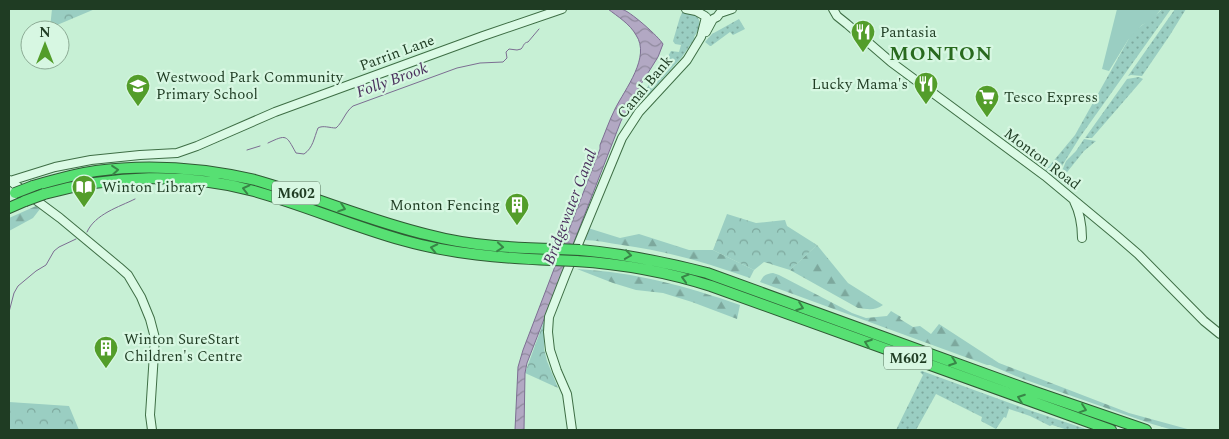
<svg xmlns="http://www.w3.org/2000/svg" width="1229" height="439" font-family="Spectral,serif">
  <style>
    .grass { fill: url(#grass-dots) }
    .forest { fill: url(#forest-firs) }
    .park { fill: url(#park-crowns) }
    .pitch { fill: #9acec2 }
    .water { fill: url(#water-waves); stroke: #7c6e92 }
    .lines { fill: none; stroke-linecap: round; stroke-linejoin: round }
    .stream { stroke: #7c6e92; stroke-width: 1 }
    .secondary-casing { stroke: #3e6e45; stroke-width: 10 }
    .motorway-casing { stroke: #2f5a34; stroke-width: 12 }
    .secondary { stroke: #dbfae5; stroke-width: 8 }
    .motorway { stroke: #57e073; stroke-width: 10 }
    .motorway-bridge-casing { stroke: #2f5a34; stroke-width: 12; stroke-linecap: butt }
    .motorway-bridge { stroke: #57e073; stroke-width: 10 }
    .oneway { stroke: #388647 }
    .labels { text-anchor: middle; dominant-baseline: central; stroke-width: 4.5; stroke-linejoin: round; paint-order: stroke }
    .shield { fill: #d7f7e2; stroke: #56745c; stroke-width: 1 }
    .shield-label { font-size: 14px; font-weight: bold; fill: #1f3c23 }
    .poi-label { font-size: 15px; fill: #1f3c23; stroke: #d7f7e2; text-anchor: start }
    .street-label { font-size: 15px; fill: #1f3c23; stroke: #d7f7e2 }
    .water-label { font-size: 16px; font-style: italic; fill: #492e5c; stroke: #d7f7e2 }
    .district-label { font-size: 20px; font-weight: bold; letter-spacing: 1px; fill: #296a1e; stroke: #d7f7e2 }
  </style>
  <defs>
    <pattern id="grass-dots" width="8" height="8" patternUnits="userSpaceOnUse" patternTransform="scale(1.25)"><rect width="8" height="8" fill="#9acec2"/><path d="M2 2h.1M6 6h.1" fill="none" stroke="#7da89d" stroke-width="1.8" stroke-linecap="round"/></pattern>
    <pattern id="forest-firs" width="22" height="20" patternUnits="userSpaceOnUse" patternTransform="scale(1.25)"><rect width="22" height="20" fill="#9acec2"/><path d="M5 1l3.5 6h-7zM16 11l3.5 6h-7z" fill="#7da89d"/></pattern>
    <pattern id="park-crowns" width="20" height="18" patternUnits="userSpaceOnUse" patternTransform="scale(1.25)"><rect width="20" height="18" fill="#9acec2"/><path d="M2 6a3 3 0 1 1 6 0M12 15a3 3 0 1 1 6 0" fill="none" stroke="#7da89d"/></pattern>
    <pattern id="water-waves" width="16" height="10" patternUnits="userSpaceOnUse" patternTransform="scale(1.25)"><rect width="16" height="10" fill="#b2a8c3"/><path d="M0 5q4-4 8 0t8 0" fill="none" stroke="#908a9e"/></pattern>
  </defs>
  <rect width="100%" height="100%" fill="#c7f0d5"/>
  <path class="grass" d="M1162 9H1171L1080 137 1062 166 1060 169 1048 172 1046 170 1075 135 1132 33 1158 13Z
    M1175 9H1186L1170 35 1142 76 1131 75 1128 76Z
    M683 11C701 13 704 24 694 37L695 38 682 57 648 95H644V93L656 73 662 67 671 51 679 52 681 45 675 44 673 41 680 17Z
    M739 19 745 29 733 35 730 32 711 46H710L705 42 712 34Z
    M1139 77 1143 79 1092 138H1085L1127 79Z
    M1084 139 1096 141 1084 151 1060 181 1051 174 1062 171 1066 161 1076 151Z
    M922 371 1032 411 1089 430H1068L1052 425 1050 426 1030 416 1009 409 1006 418 1004 417 996 429 981 421 982 417 936 394 916 430H896L923 375 920 372Z"/>
  <path class="forest" d="M36 206 40 209 33 218 9 231V218Z
    M588 228 620 238 639 234 689 250H713L754 270 750 278C707 263 667 251 622 245 609 243 596 240 583 240Z
    M817 245 848 283 883 305C875 311 867 309 858 308L790 270Z
    M577 269C634 272 686 286 740 305L737 319 692 302 663 293 636 290 613 283Z
    M773 273 779 275 852 313 866 318 887 316 891 311 901 317 900 319 913 327 920 326 931 334 939 324 999 363 1129 413 1191 430H1173L1152 424 1023 379 990 365H987L760 282C763 276 765 274 773 273Z"/>
  <path class="park" d="M52 9H95L50 28Z
    M727 214 756 223 785 220 787 226 817 245 790 270 764 262 754 270 713 250Z
    M544 321V349L547 361 558 388 525 373Z
    M9 402 69 406 79 430H9Z"/>
  <path class="pitch" d="M1117 9H1161L1152 20 1142 25 1128 40 1109 71 1102 69Z
    M9 413 16 414 14 430H9Z"/>
  <path class="water" d="M608 9C613 9 620 8 624 10 633 14 658 36 663 44L658 57 636 92 621 121 527 363 525 373 524 430H515L518 367 523 350 600 149V145C605 133 609 121 615 109 625 89 651 57 636 35 630 24 617 16 608 9Z"/>
  <g class="lines">
    <path class="stream" d="M268 143C287 134 286 135 296 153L304 154C313 148 314 138 318 128 323 125 330 128 336 128 343 122 345 112 353 106L457 68 480 63 503 62 507 58 506 52 509 49 517 50 521 49C524 46 523 43 528 42L539 29
      M247 150 260 146
      M87 232C95 214 119 207 135 199
      M9 312 14 293 18 286 36 271 46 265 54 251 59 247 76 239"/>
    <defs>
      <path id="secondary" d="M686 9 696 11 705 16
        M833 9 837 16 847 24 891 62 1045 176 1116 235 1138 254 1204 321 1220 334
        M706 32 713 19 717 17 720 13 732 9
        M9 180 60 218 119 267 128 275 141 297 150 319 155 338 150 415 152 430
        M10 181 55 167 91 160 140 155 177 153 197 146 275 112 483 36 562 9
        M1074 201C1080 213 1082 225 1082 238
        M572 430 567 394 557 371 550 350 548 332 549 317 565 276 622 138 639 112 687 60 701 37 706 17"/>
      <path id="motorway" d="M33 186C54 180 75 174 96 171 149 164 203 168 255 180 267 183 279 188 291 191 337 206 382 224 429 235 470 246 514 248 557 249
        M44 194C112 175 186 172 254 191 304 205 352 226 402 240 451 254 502 258 552 260
        M9 208 25 201
        M580 250C625 254 664 262 707 273L1035 392 1146 430
        M576 261C624 264 664 271 711 286L1111 430"/>
    </defs>
    <use href="#secondary" class="secondary-casing"/>
    <use href="#motorway" class="motorway-casing"/>
    <use href="#secondary" class="secondary"/>
    <use href="#motorway" class="motorway"/>
    <defs>
      <path id="motorway-bridge" d="M15 193 33 186
        M25 201 44 194
        M557 249 580 250
        M552 260 576 261"/>
    </defs>
    <use href="#motorway-bridge" class="motorway-bridge-casing"/>
    <use href="#motorway-bridge" class="motorway-bridge"/>
  </g>
  <defs><path id="oneway-chevron" d="M-2-3.5L2.5 0L-2 3.5" fill="none" stroke-width="1.6" stroke-linecap="round" stroke-linejoin="round" transform="scale(1.25)"/></defs>
  <g class="oneway">
    <use href="#oneway-chevron" transform="translate(115 170) rotate(-5)"/>
    <use href="#oneway-chevron" transform="translate(246 189) rotate(-166)"/>
    <use href="#oneway-chevron" transform="translate(342 208) rotate(19)"/>
    <use href="#oneway-chevron" transform="translate(500 247) rotate(5)"/>
    <use href="#oneway-chevron" transform="translate(434 248) rotate(-168)"/>
    <use href="#oneway-chevron" transform="translate(628 255) rotate(8)"/>
    <use href="#oneway-chevron" transform="translate(685 278) rotate(-163)"/>
    <use href="#oneway-chevron" transform="translate(800 307) rotate(20)"/>
    <use href="#oneway-chevron" transform="translate(868 343) rotate(-160)"/>
    <use href="#oneway-chevron" transform="translate(953 362) rotate(20)"/>
    <use href="#oneway-chevron" transform="translate(1021 398) rotate(-160)"/>
    <use href="#oneway-chevron" transform="translate(1083 409) rotate(19)"/>
  </g>
  <defs>
    <symbol id="restaurant-pin" viewBox="-11 -11 22 30"><path d="M0 17L-7.5 6A9.5 9.5 0 1 1 7.5 6Z" fill="#539d2a" stroke="#d7f7e2"/><path d="M-5-6h1v4h1v-4h1v4h1v-4h1v5L-1.5 .5V6h-2V.5L-5-1ZM5-6V6H3V1.5H1.5Q1.5-4 5-6Z" fill="#fff"/></symbol>
    <symbol id="school-pin" viewBox="-11 -11 22 30"><path d="M0 17L-7.5 6A9.5 9.5 0 1 1 7.5 6Z" fill="#539d2a" stroke="#d7f7e2"/><path d="M0-5L7-2L0 1L-7-2ZM-4 1L0 2.5L4 1V4Q0 6-4 4Z" fill="#fff"/></symbol>
    <symbol id="supermarket-pin" viewBox="-11 -11 22 30"><path d="M0 17L-7.5 6A9.5 9.5 0 1 1 7.5 6Z" fill="#539d2a" stroke="#d7f7e2"/><path d="M-6-5.5h2.5l.6 2H6L4.5 2H-2.5L-4.4-4H-6ZM-1.5 3.2a1.3 1.3 0 1 0 .1 0ZM3 3.2a1.3 1.3 0 1 0 .1 0Z" fill="#fff"/></symbol>
    <symbol id="library-pin" viewBox="-11 -11 22 30"><path d="M0 17L-7.5 6A9.5 9.5 0 1 1 7.5 6Z" fill="#539d2a" stroke="#d7f7e2"/><path d="M-6-4Q-3-5.5-.7-3.5V5Q-3 3-6 4ZM6-4Q3-5.5 .7-3.5V5Q3 3 6 4Z" fill="#fff"/></symbol>
    <symbol id="building-pin" viewBox="-11 -11 22 30"><path d="M0 17L-7.5 6A9.5 9.5 0 1 1 7.5 6Z" fill="#539d2a" stroke="#d7f7e2"/><path d="M-4-6H4V6H1V3H-1V6H-4ZM-2.5-4.3h1.7v1.8h-1.7ZM.8-4.3h1.7v1.8H.8ZM-2.5-1h1.7V.8h-1.7ZM.8-1h1.7V.8H.8Z" fill="#fff"/></symbol>
  </defs>
  <g fill-rule="evenodd">
    <use href="#restaurant-pin" x="849" y="18" width="28" height="38"/>
    <use href="#restaurant-pin" x="912" y="70" width="28" height="38"/>
    <use href="#school-pin" x="124" y="72" width="28" height="38"/>
    <use href="#supermarket-pin" x="973" y="83" width="28" height="38"/>
    <use href="#library-pin" x="70" y="173" width="28" height="38"/>
    <use href="#building-pin" x="503" y="191" width="28" height="38"/>
    <use href="#building-pin" x="92" y="334" width="28" height="38"/>
  </g>
  <g class="labels">
    <g class="shield">
      <rect x="272" y="181.5" width="48" height="23" rx="4"/>
      <rect x="884" y="346.5" width="48" height="23" rx="4"/>
    </g>
    <g class="shield-label">
      <text x="296" y="193">M602</text>
      <text x="908" y="358">M602</text>
    </g>
    <g class="poi-label">
      <text x="880" y="32">Pantasia</text>
      <text x="156" y="77">Westwood Park Community<tspan x="156" dy="17">Primary School</tspan></text>
      <text x="908" y="84" text-anchor="end">Lucky Mama's</text>
      <text x="1004" y="97">Tesco Express</text>
      <text x="102" y="187">Winton Library</text>
      <text x="500" y="205" text-anchor="end">Monton Fencing</text>
      <text x="124" y="339">Winton SureStart<tspan x="124" dy="17">Children's Centre</tspan></text>
    </g>
    <g class="street-label">
      <text transform="translate(397 53) rotate(-20)">Parrin Lane</text>
      <text transform="translate(645 87) rotate(-50)">Canal Bank</text>
      <text transform="translate(1042 159) rotate(37)">Monton Road</text>
    </g>
    <g class="water-label">
      <text transform="translate(392 80) rotate(-20)">Folly Brook</text>
      <text transform="translate(570 207) rotate(-69)">Bridgewater Canal</text>
    </g>
    <g class="district-label">
      <text x="941" y="54">MONTON</text>
    </g>
  </g>
  <rect width="1229" height="439" fill="none" stroke="#1f3c23" stroke-width="20"/>
  <g transform="translate(45 45)"><circle r="24" fill="#d7f7e2" stroke="#8dac96"/>
  <path d="M0-4L9 19L0 12L-9 19Z" fill="#539d2a"/>
  <text y="-8" font-size="14" font-weight="bold" text-anchor="middle" fill="#1f3c23">N</text>
  </g>
</svg>
